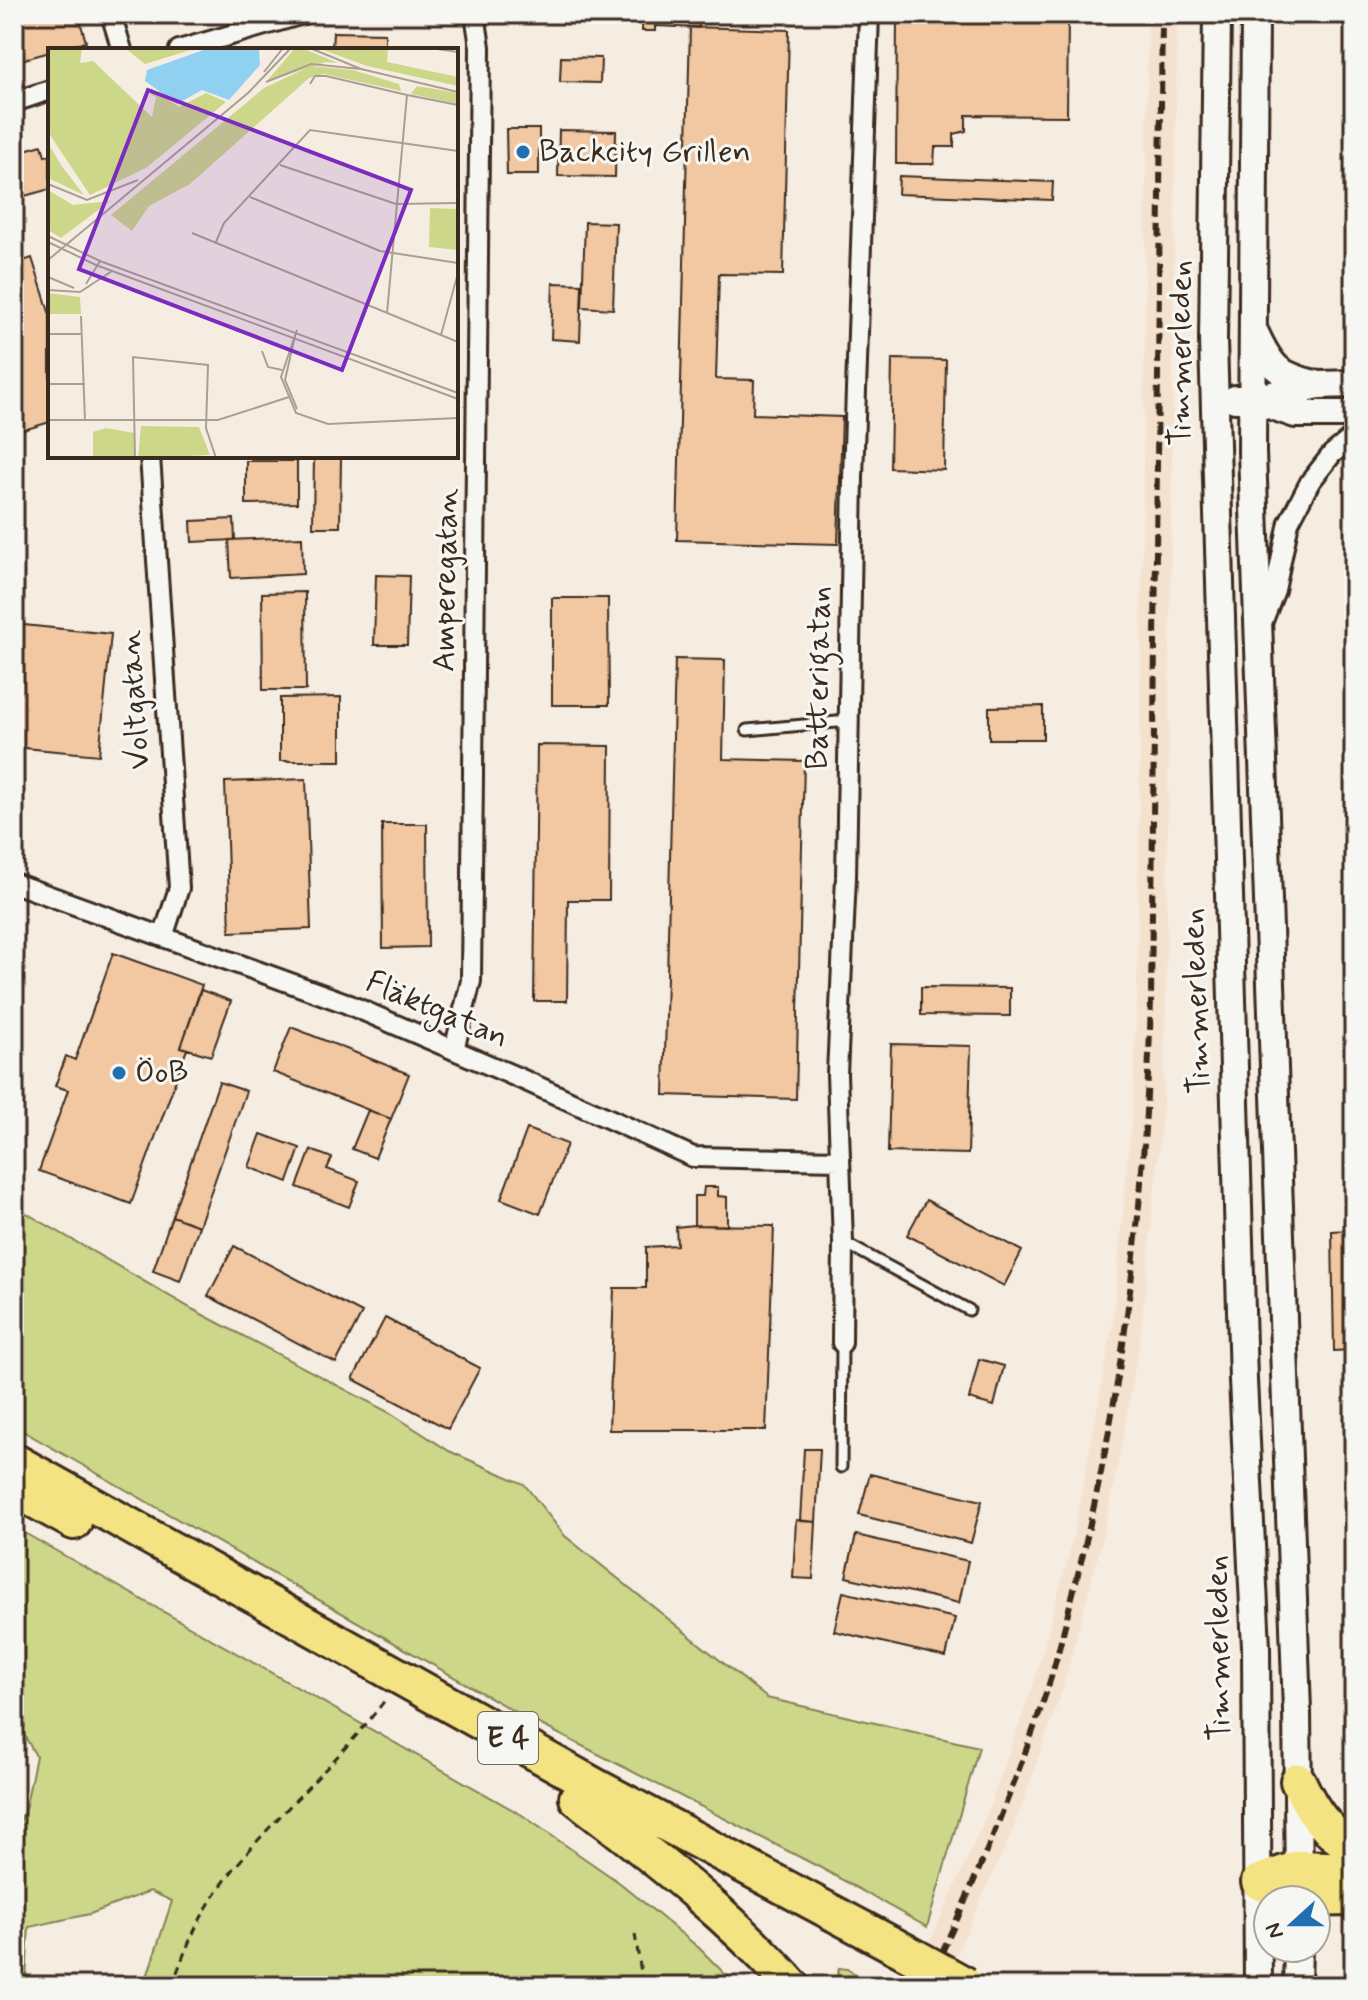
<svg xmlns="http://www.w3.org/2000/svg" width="1368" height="2000" font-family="Mynerve,sans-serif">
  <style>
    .built { fill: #f4e2cf }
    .green { fill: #ccd78a; stroke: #848054; stroke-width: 2 }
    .building { fill: #f2c8a2; stroke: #3b2a1e; stroke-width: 2 }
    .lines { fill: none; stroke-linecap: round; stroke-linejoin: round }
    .lane-casing { stroke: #3b2a1e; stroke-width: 15 }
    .street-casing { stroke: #3b2a1e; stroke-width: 24 }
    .secondary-casing { stroke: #3b2a1e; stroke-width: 32 }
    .highway-casing { stroke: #3b2a1e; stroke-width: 40 }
    .path { stroke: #3b2a1e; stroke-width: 3; stroke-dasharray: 8 6; stroke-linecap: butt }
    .lane { stroke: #f6f6f2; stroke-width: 9 }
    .street { stroke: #f6f6f2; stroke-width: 18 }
    .secondary { stroke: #f6f6f2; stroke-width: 26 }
    .highway { stroke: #f4e382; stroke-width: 34 }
    .rail { stroke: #3b2a1e; stroke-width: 6; stroke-dasharray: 12 6; stroke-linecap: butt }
    .highway-bridge-casing { stroke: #3b2a1e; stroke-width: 40; stroke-linecap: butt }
    .highway-bridge { stroke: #f4e382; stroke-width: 34 }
    .poi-dot { fill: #1f6fb2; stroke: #f6f6f2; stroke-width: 3 }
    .labels { text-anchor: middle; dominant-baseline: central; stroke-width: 6; stroke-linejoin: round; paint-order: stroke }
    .shield { fill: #f6f6f2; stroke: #73675e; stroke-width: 2 }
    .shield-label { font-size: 30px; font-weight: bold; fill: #3b2a1e }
    .poi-label { font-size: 32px; fill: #3b2a1e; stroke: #f6f6f2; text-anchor: start }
    .street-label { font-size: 32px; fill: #3b2a1e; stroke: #f6f6f2 }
    .inset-road { fill: none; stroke: #ab9f94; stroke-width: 2 }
    .view { fill: #7b2cbf; fill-opacity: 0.15; stroke: #7b2cbf; stroke-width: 4 }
    .inset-edge { fill: none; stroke: #3b2a1e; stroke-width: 4 }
  </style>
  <rect width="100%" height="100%" fill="#f5ede2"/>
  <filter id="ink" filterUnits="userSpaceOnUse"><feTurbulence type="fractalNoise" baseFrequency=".0125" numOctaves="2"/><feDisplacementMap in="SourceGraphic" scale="16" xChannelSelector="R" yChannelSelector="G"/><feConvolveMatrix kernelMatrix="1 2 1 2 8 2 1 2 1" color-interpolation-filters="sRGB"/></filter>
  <g filter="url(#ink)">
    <path class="built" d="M1148 14H1177L1166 1000 1163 1104 1141 1332 1122 1444 1102 1541 1062 1691 1013 1830 942 1986H910L985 1819 1034 1683 1074 1534 1112 1328 1133 1102 1137 999Z"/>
    <path class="green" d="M14 1206 192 1309 392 1414 449 1451 524 1484 565 1536 767 1698 979 1747 927 1927 819 1867 512 1710 14 1426Z
      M14 1527 522 1815 620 1883 699 1948 737 1986H144L172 1901 150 1891 90 1914 29 1927 26 1980 14 1986V1839L26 1805 36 1756 23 1733 14 1728Z
      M839 1968 847 1969 874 1986H840L837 1978Z"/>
    <path class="building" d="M14 14H78L86 42 50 50V52L14 62Z
      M643 14H699V28L655 26V31H642Z
      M897 14H1068L1067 116 966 115V131L954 134V147H935L934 164H896Z
      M690 27 789 30 783 275 719 274 716 379 754 380 753 414 842 417 838 544 677 540Z
      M333 32 385 33V50H332Z
      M561 57 601 58 600 83 560 82Z
      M506 129H539V175H507Z
      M559 130 616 131 615 177 558 176Z
      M42 145 45 156 50 155V189L14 199V153Z
      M899 176 1053 182 1052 200 898 194Z
      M585 222 616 223 613 309 582 307Z
      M32 258 50 315V422L14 433V264Z
      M553 283 582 284 580 341 551 339Z
      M892 359 946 360 944 470 890 468Z
      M314 456H341L340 527H313Z
      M246 461H297V503L246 504Z
      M234 519 235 540 192 542 191 521Z
      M302 537 303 574 231 578 229 540Z
      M376 575 409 576 407 645H374Z
      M305 592 306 690H263L262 593Z
      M552 598H608L609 705H552Z
      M14 624 111 634 99 755 14 747Z
      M675 659 725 660 723 759 804 761 796 1099 664 1095Z
      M341 697V761H280V698Z
      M1043 706V739H989V707Z
      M537 745 610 746 609 900H568L567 1001H534Z
      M306 779 311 929 230 932 225 782Z
      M382 824H427L428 947 383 948Z
      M113 953 202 985 181 1047 187 1049 131 1204 39 1171 68 1090 55 1086 66 1056 75 1060Z
      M921 987 1010 988V1016L921 1015Z
      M201 990 231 1001 211 1056 181 1047Z
      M291 1027 409 1074 391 1119 273 1072Z
      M891 1044 971 1046 968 1154 888 1152Z
      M219 1082 246 1091 199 1226 172 1216Z
      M368 1110 391 1119 375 1158 352 1149Z
      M527 1129 567 1144 540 1214 501 1199Z
      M261 1134 300 1148 288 1182 249 1167Z
      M311 1150 332 1158 327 1169 359 1181 349 1207 297 1187Z
      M704 1187H718V1196L727 1197V1226L694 1225V1196H703Z
      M926 1200 1022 1251 1004 1286 907 1235Z
      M172 1216 199 1226 180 1281 153 1271Z
      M694 1225 774 1226 766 1430H609L614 1288H646V1247L677 1245 676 1227Z
      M1349 1230 1351 1350 1334 1351 1332 1231Z
      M234 1246 362 1313 336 1363 208 1296Z
      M385 1318 480 1368 448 1429 353 1379Z
      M979 1359 1004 1366 994 1406 969 1399Z
      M804 1449H820L816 1522 800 1521Z
      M870 1474 982 1501 971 1543 859 1515Z
      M796 1520 816 1522 813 1579 793 1578Z
      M856 1535 968 1561 959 1603 846 1577Z
      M843 1592 955 1618 946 1657 834 1631Z"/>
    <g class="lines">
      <defs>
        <path id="lane" d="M747 730 848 721
          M843 1242 969 1310
          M841 1467 842 1343"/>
        <path id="street" d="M111 14 122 50
          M179 50 303 14
          M14 102 50 90
          M150 456 179 888 163 937
          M1262 623 1275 590 1289 522 1310 482 1332 454 1354 436
          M14 883 343 1002 526 1081 693 1157 840 1160
          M454 1050 471 981 480 47 475 14
          M842 1343 843 1242 837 1074 846 877 853 477 869 14"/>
        <path id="secondary" d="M1217 14 1213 340 1243 1380 1256 1647 1258 1986
          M1255 14 1252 452 1297 1711 1299 1884
          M1255 333C1271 368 1278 375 1315 384
          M1235 399H1252L1319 385 1354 384
          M1252 399 1295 414H1354
          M1297 1986 1298 1948"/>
        <path id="highway" d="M14 1461 595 1786 906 1952
          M14 1489 74 1522
          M1298 1781C1311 1809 1326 1833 1354 1847
          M577 1798C653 1857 729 1914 792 1986
          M1259 1882 1299 1899 1354 1898
          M1259 1882 1299 1868 1354 1870"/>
      </defs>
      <use href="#lane" class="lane-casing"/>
      <use href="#street" class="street-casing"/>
      <use href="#secondary" class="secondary-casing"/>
      <use href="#highway" class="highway-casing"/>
      <path class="path" d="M635 1934 643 1986
        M172 1986C184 1953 196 1922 216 1893 265 1822 334 1769 385 1700"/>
      <use href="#lane" class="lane"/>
      <use href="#street" class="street"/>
      <use href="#secondary" class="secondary"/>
      <use href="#highway" class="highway"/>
      <path class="rail" d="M926 1986C972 1890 1013 1792 1047 1690 1057 1660 1064 1628 1072 1597 1124 1401 1145 1202 1151 1000L1162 14"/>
      <defs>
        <path id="highway-bridge" d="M906 1952 966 1985"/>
      </defs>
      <use href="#highway-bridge" class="highway-bridge-casing"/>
      <use href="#highway-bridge" class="highway-bridge"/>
    </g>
  </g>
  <g class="poi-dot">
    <circle cx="523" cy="152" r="8"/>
    <circle cx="119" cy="1073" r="8"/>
  </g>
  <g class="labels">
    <rect class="shield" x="478" y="1712" width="60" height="52" rx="6"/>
    <g class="shield-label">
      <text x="508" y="1738">E 4</text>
    </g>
    <g class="poi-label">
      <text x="539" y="152">Backcity Grillen</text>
      <text x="135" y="1073">ÖoB</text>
    </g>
    <g class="street-label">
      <text transform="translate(1181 353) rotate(-90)">Timmerleden</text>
      <text transform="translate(446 580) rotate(-89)">Amperegatan</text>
      <text transform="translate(819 678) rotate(-89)">Batterigatan</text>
      <text transform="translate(135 700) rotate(-94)">Voltgatan</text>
      <text transform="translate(1197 1001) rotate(-92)">Timmerleden</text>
      <text transform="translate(437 1010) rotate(23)">Fläktgatan</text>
      <text transform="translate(1219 1648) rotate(-91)">Timmerleden</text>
    </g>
  </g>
  <g transform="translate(48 48)">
    <rect width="410" height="410" fill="#f5ede2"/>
    <path d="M0 0H34L32 15 45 13 104 69 108 49 102 46 103 40 131 59 158 45 178 54 98 120 42 147 0 84ZM77 0H149L97 16ZM247 0H254L290 15 278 14 218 34ZM270 0H340L339 14 410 29V38L319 18ZM263 18 305 22 351 36 353 43 276 26 261 30 142 136 101 158 84 183 63 167 216 40ZM369 38 410 45V56L363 46ZM0 95 13 117 36 147 0 130ZM0 142 25 157 62 153 13 190 0 182ZM382 160 410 161V202L381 199ZM0 245 32 249 33 266H0ZM93 378 151 379 162 407 90 410ZM58 380 86 385V410H45V384Z" fill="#ccd78a"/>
    <path d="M161 0H211L212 17 181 52 154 42 129 56 97 33 99 22Z" fill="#90d0f1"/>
    <path class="inset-road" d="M262 0 313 21 410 44M382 0 410 4M216 24 235 0M218 34 263 16 313 21M262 36 267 28H278L359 47M232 117 348 156 410 155M0 136 39 152 90 132M202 149 332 203 410 215M144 185 410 294M0 188 52 213 410 345M0 194 48 217 410 351M168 194 176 175 262 82 410 103M0 212 200 45 243 0M0 229 26 240M38 236 52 213M0 242 32 244 64 223M339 265 359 47 410 57M33 268 37 373M249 282 233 329 248 365 280 376 410 370M0 286H34M393 287 410 225M247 288 237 332 249 361M214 303 220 319 234 322M0 336H37M0 372H170L241 349M0 409 31 410M87 410 85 309 160 317 158 380 168 410"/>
    <path class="view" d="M100 42 363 142 294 322 31 221Z"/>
    <rect width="410" height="410" class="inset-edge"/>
  </g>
  <rect width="1368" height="2000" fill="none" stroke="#f6f6f2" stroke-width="48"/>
  <rect x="24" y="24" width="1320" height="1952" fill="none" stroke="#3b2a1e" stroke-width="3" filter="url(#ink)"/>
  <g transform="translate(1292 1924) rotate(249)"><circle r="38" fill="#f6f6f2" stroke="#aba49d" stroke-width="2"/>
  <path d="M0-6L14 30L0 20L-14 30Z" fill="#1f6fb2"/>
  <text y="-12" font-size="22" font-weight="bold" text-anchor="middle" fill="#3b2a1e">N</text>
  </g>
</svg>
